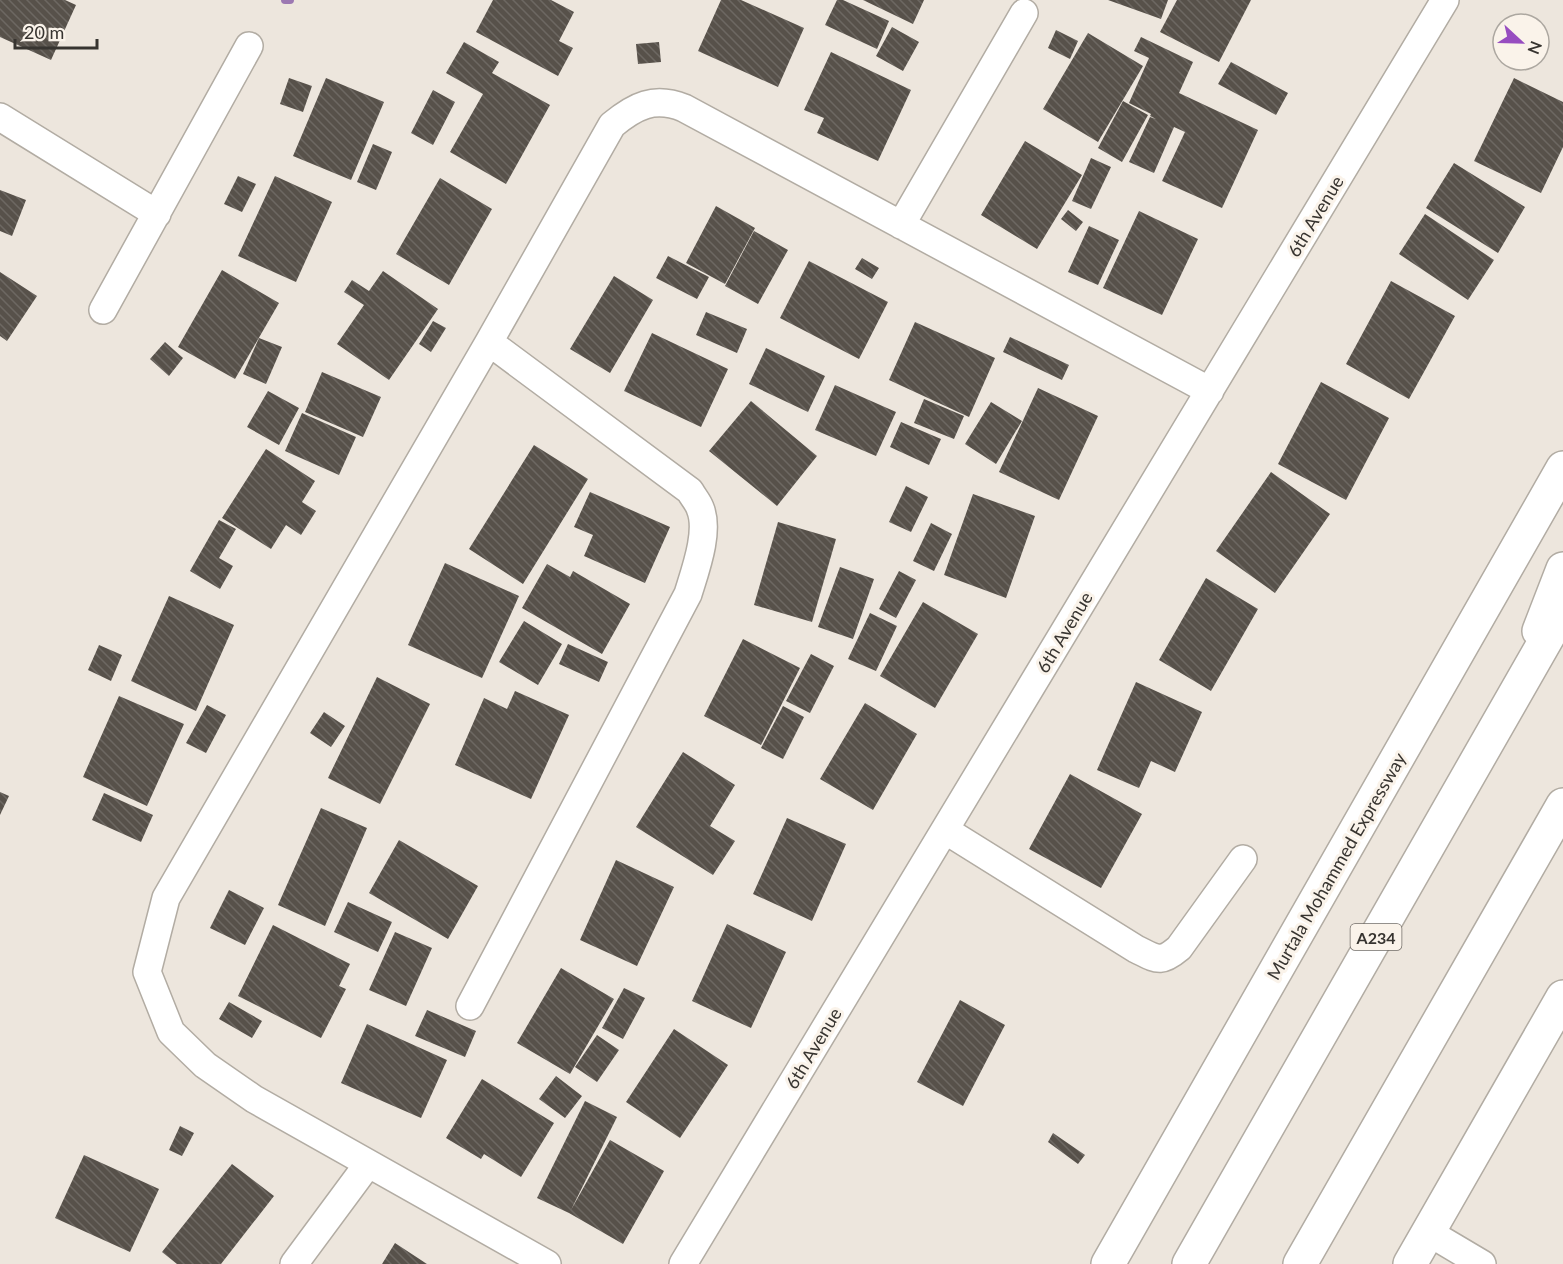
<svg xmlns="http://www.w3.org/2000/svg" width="1563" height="1264" font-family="Lato,sans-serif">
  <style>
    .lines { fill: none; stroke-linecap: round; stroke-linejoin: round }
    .stream { stroke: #9c78b2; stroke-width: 8 }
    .building { fill: url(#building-back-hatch) }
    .minor-casing { stroke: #b2aca3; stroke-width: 30 }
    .highway-casing { stroke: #b2aca3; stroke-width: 36 }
    .minor { stroke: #fff; stroke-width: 27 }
    .highway { stroke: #fff; stroke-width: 33 }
    .labels { text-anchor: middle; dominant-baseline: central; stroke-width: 6; stroke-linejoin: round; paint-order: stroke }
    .shield { fill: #faf3ea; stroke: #726d68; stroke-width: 1.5 }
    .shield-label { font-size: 16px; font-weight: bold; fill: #373430 }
    .street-label { font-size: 18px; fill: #373430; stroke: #faf3ea }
  </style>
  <defs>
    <pattern id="building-back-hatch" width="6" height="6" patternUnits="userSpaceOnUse" patternTransform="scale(1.5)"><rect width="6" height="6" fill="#57514a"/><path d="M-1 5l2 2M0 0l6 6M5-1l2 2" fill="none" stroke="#6d6862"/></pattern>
  </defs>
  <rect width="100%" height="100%" fill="#ede6dd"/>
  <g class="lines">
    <path class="stream" d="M285 0H290"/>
  </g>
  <path class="building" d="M0 0H65L76 5 51 60 0 37Z
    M493 0H551L574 12 559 41 573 48 558 76 476 32Z
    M721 0H741L804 28 778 87 698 51Z
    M837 0H843L889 21 877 49 825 25Z
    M863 0H924L913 24Z
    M1108 0H1168L1161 19Z
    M1177 0H1251L1219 62 1160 32Z
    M892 27 919 42 903 71 876 56Z
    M1056 30 1078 41 1070 59 1048 48Z
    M1088 33 1143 66 1098 142 1043 109Z
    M1141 37 1193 62 1179 93 1258 130 1222 208 1162 181 1185 132 1174 127 1154 173 1129 162 1150 117 1156 119 1150 116 1151 114 1129 103 1149 58 1134 51Z
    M464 42 499 62 492 73 550 105 506 184 450 152 483 94 446 73Z
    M659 42 661 62 638 64 636 44Z
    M831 52 911 90 878 161 817 133 824 118 804 110Z
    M1231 62 1288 93 1276 115 1218 84Z
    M289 78 312 86 303 112 280 104Z
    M326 78 384 102 351 180 293 156Z
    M1514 78 1563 102V147L1541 193 1474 161Z
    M433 90 455 102 433 145 411 133Z
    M1123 101 1148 115 1122 162 1098 148Z
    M1025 141 1082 175 1037 249 981 215Z
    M373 144 392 152 376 190 357 182Z
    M1091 158 1111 167 1091 209 1072 201Z
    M1454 163 1525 207 1498 253 1426 208Z
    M238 176 256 184 242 212 224 204Z
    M275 176 332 202 296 282 238 256Z
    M440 178 492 209 449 285 396 254Z
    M0 190 26 200 12 236 0 231Z
    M716 206 755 228 725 284 686 263Z
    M1068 210 1083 222 1076 231 1061 219Z
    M1139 211 1198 239 1162 315 1103 288Z
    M1425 214 1494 260 1468 300 1399 254Z
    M1089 226 1119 240 1098 285 1068 272Z
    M754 231 788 250 758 304 725 286Z
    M668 256 709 277 697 299 656 278Z
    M862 258 879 268 872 279 855 269Z
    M809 261 888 302 859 359 780 318Z
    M222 270 279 303 235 379 178 347Z
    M383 271 438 309 389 380 337 344 364 305 344 292 352 280 369 291Z
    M0 272 37 296 7 341 0 336Z
    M614 276 653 300 610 373 570 349Z
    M1391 281 1455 316 1409 399 1346 364Z
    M706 312 747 329 737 353 696 335Z
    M433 321 446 328 431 352 419 344Z
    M915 322 995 358 969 417 889 380Z
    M652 333 728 369 701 427 624 391Z
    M1010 337 1069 365 1062 380 1003 352Z
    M259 338 282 347 266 384 243 374Z
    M165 342 183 358 169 376 150 359Z
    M766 348 825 376 808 412 749 384Z
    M322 372 381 397 363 437 305 412Z
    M1321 382 1389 418 1346 500 1278 464Z
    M835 385 896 412 876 456 815 430Z
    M1038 388 1098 416 1059 500 999 472Z
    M268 391 299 408 279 445 247 427Z
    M924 399 964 416 954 439 914 423Z
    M751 401 817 456 777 506 709 451Z
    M991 402 1022 421 996 464 965 444Z
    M302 413 356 437 339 475 285 451Z
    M901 422 941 439 929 465 890 447Z
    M534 445 588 479 523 584 469 549Z
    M266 449 315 481 302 502 316 511 301 535 286 525 271 549 222 518Z
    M1271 472 1330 514 1275 593 1216 551Z
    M906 486 928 497 911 532 889 522Z
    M590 492 670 527 645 583 584 556 593 535 574 527Z
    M973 494 1035 516 1006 598 944 575Z
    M219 520 236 529 219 558 233 566 220 589 190 571Z
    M778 522 836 539 812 622 754 605Z
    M931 523 952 534 934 571 913 561Z
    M445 563 519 596 482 678 408 645Z
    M547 564 570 577 573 571 630 604 602 654 522 608Z
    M840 567 874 579 853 639 818 627Z
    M899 571 916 580 896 618 879 609Z
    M1206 578 1258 609 1211 691 1159 660Z
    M169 596 234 625 196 711 131 681Z
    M923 602 978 634 935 708 880 676Z
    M870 613 897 626 876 671 848 659Z
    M524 621 562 644 538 685 499 662Z
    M743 639 800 668 761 745 704 716Z
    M568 644 608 662 599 682 559 664Z
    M99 645 122 655 111 681 88 670Z
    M811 654 834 666 810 713 786 701Z
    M377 677 430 704 380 804 328 778Z
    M1136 682 1202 712 1175 772 1151 761 1139 788 1097 770Z
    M515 691 569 715 531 799 455 765 484 698 507 709Z
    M119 696 184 724 147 806 83 777Z
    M865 703 917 734 873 810 820 779Z
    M207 705 226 715 206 753 186 743Z
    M783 706 804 717 783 759 761 748Z
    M324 712 345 726 331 747 310 733Z
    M683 752 735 785 710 826 735 841 713 875 636 827Z
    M1070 774 1142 814 1101 888 1029 849Z
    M0 792 9 796 0 815Z
    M104 793 153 815 141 842 92 820Z
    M321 808 367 828 325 926 278 905Z
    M787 818 846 844 812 921 753 894Z
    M399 840 478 886 448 939 369 893Z
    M616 860 674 887 637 966 580 940Z
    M229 890 264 908 245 945 210 928Z
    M348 902 392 922 378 952 334 932Z
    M727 924 786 952 751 1028 692 1001Z
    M273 925 350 964 339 986 346 989 321 1038 238 996Z
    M395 932 432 948 406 1006 369 990Z
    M561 968 614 999 570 1074 517 1043Z
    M624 988 645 998 623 1039 602 1028Z
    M960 1000 1005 1025 963 1106 917 1082Z
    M229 1002 262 1021 252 1038 219 1019Z
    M427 1010 476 1031 465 1057 415 1036Z
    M367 1024 447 1060 421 1118 341 1083Z
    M674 1029 728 1065 680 1138 626 1102Z
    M597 1035 619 1050 597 1082 575 1067Z
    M556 1076 582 1096 565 1118 539 1099Z
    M482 1079 554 1123 521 1177 484 1154 481 1159 446 1138Z
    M585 1101 617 1117 571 1210 610 1140 664 1171 623 1244 569 1213 537 1198Z
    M180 1126 194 1133 182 1156 169 1150Z
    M1053 1133 1085 1155 1078 1164 1048 1142Z
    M84 1155 159 1189 130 1252 55 1218Z
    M232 1164 274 1196 221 1264H177L162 1252Z
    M395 1243 427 1264H382Z"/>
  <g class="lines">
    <defs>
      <path id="minor" d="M0 117 157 214
        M901 225 1024 13
        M103 310 249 46
        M945 830 1136 949C1157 959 1160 964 1179 948L1243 859
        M470 1006 688 594C695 571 710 531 700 508 698 502 693 497 690 491L489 342
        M1428 1232 1482 1264
        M294 1264 368 1164
        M547 1264 254 1099 205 1065 171 1032 147 972 166 898 489 342 612 125C635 106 654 96 684 108L1210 391
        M683 1264 1445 0"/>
      <path id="highway" d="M1539 631 1563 569
        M1108 1264 1563 468
        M1189 1264 1563 610
        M1300 1264 1563 805
        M1410 1264 1563 997"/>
    </defs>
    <use href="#minor" class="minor-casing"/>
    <use href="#highway" class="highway-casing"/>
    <use href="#minor" class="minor"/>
    <use href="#highway" class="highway"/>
  </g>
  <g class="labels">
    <rect class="shield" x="1350.5" y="924" width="51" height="26" rx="4.5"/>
    <g class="shield-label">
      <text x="1376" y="937">A234</text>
    </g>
    <g class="street-label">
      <text transform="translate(1315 216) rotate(-59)">6th Avenue</text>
      <text transform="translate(1064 632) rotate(-59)">6th Avenue</text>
      <text transform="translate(1336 866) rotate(-60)">Murtala Mohammed Expressway</text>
      <text transform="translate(813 1048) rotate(-59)">6th Avenue</text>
    </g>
  </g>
  <g transform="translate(1521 42) rotate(112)"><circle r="28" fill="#faf3ea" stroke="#aca7a0" stroke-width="1.5"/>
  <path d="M0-4.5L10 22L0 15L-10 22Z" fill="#974dc0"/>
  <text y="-9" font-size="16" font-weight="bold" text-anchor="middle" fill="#373430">N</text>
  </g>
  <path d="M15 39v9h82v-9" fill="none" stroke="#373430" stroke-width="3"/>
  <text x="24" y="39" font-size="18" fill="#373430" stroke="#faf3ea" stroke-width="4.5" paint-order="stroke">20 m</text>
</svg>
